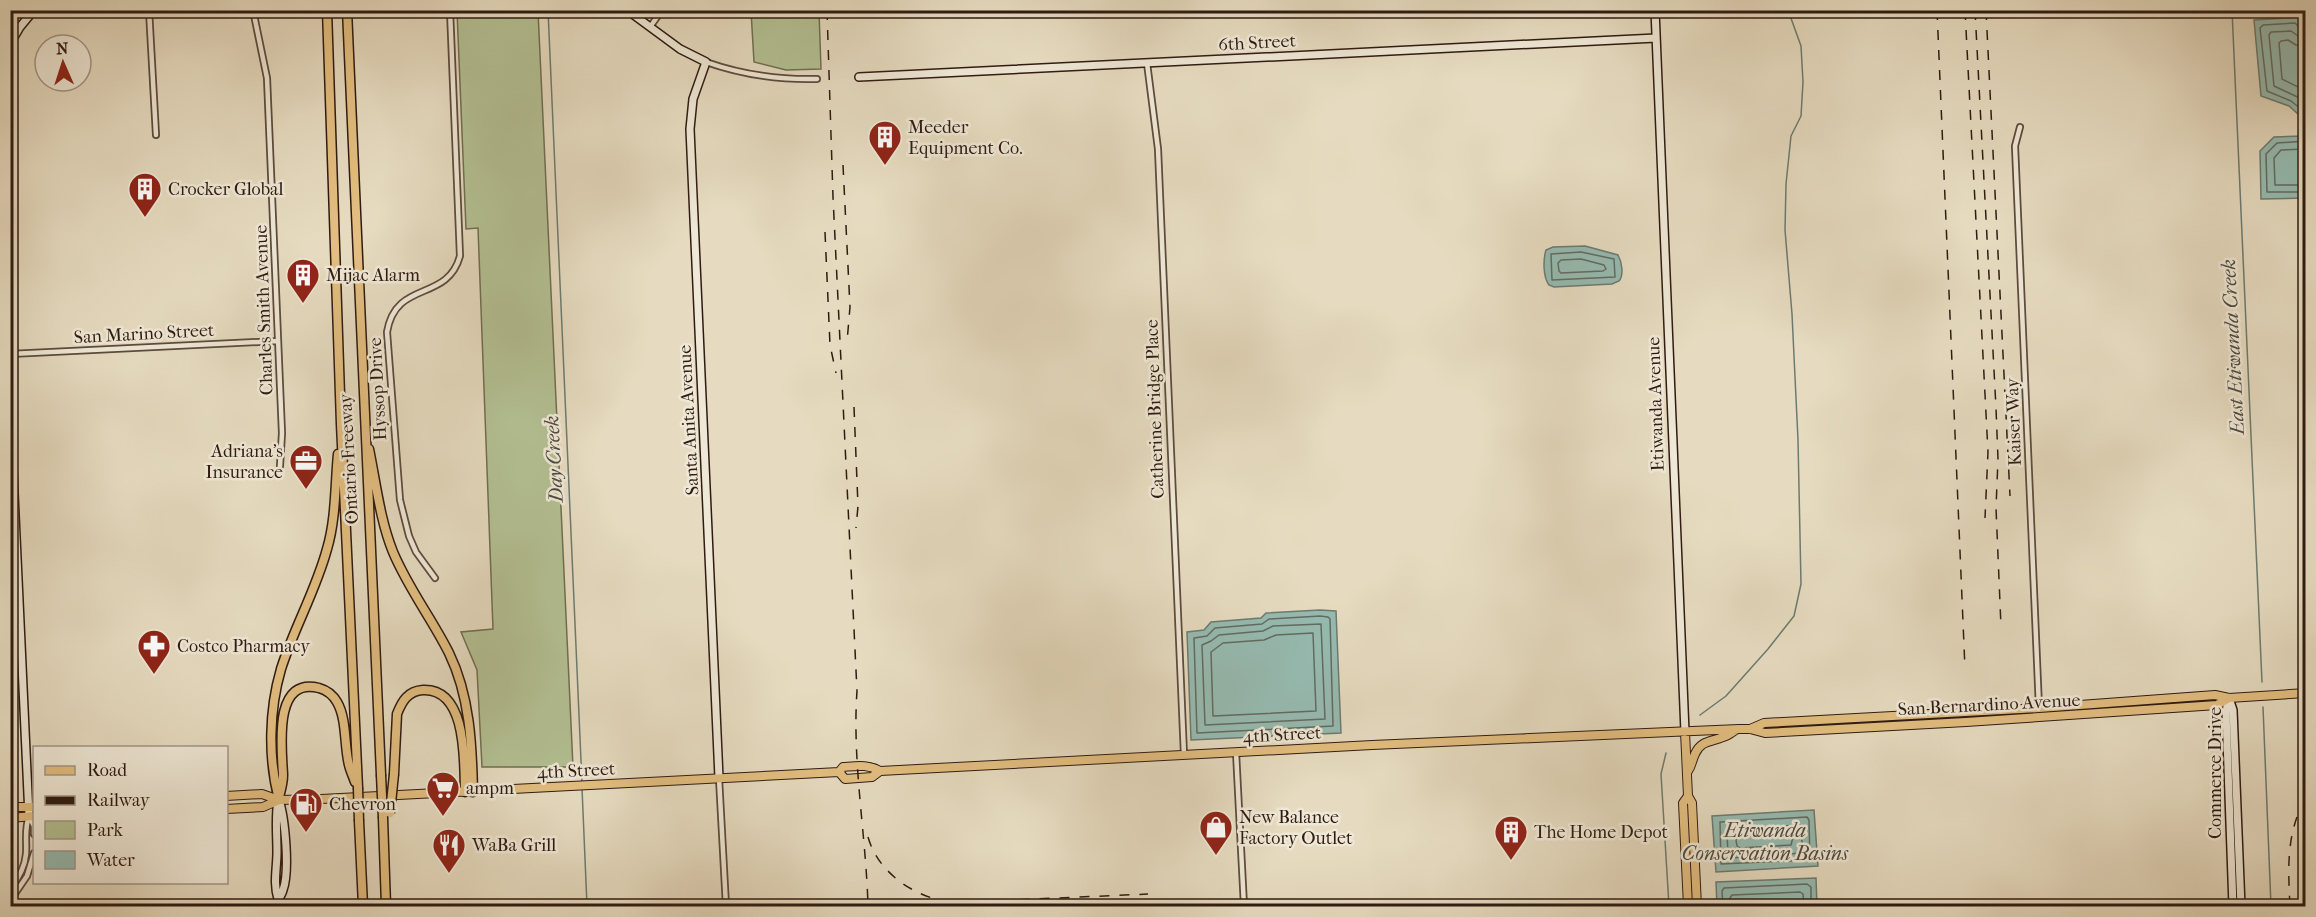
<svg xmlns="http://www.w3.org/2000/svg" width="2316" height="917" font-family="'IM FELL French Canon',serif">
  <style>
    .green { fill: #b3c093; stroke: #706e52; stroke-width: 1.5 }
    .water { fill: #96bbb1; stroke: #6c7b71; stroke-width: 1.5 }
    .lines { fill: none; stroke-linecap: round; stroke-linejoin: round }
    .shore { stroke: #626b62; stroke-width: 1.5 }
    .stream { stroke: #6c7b71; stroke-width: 1.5 }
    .street-casing { stroke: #5c4b3e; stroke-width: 8 }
    .secondary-casing { stroke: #2e1b12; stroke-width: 10 }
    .primary-casing { stroke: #2e1b12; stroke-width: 10 }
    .highway-casing { stroke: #2e1b12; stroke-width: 11 }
    .street { stroke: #efe8d6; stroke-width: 4.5 }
    .secondary { stroke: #efe8d6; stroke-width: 7 }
    .primary { stroke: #e3be80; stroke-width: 8 }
    .highway { stroke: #e3be80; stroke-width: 8 }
    .rail { stroke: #2e1b12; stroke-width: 1.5; stroke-dasharray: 10 10; stroke-linecap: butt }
    .highway-bridge-casing { stroke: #2e1b12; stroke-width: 11; stroke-linecap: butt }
    .highway-bridge { stroke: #e3be80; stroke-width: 8 }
    .labels { text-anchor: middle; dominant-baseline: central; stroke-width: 5; stroke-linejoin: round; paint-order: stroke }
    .street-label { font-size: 18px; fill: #2e1b12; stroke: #efe8d6 }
    .poi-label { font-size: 18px; fill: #2e1b12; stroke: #efe8d6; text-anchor: start }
    .water-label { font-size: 20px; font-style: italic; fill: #4d4b42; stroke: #efe8d6 }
  </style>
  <rect width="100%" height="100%" fill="#e6dbc0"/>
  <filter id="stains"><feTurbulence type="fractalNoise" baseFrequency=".00333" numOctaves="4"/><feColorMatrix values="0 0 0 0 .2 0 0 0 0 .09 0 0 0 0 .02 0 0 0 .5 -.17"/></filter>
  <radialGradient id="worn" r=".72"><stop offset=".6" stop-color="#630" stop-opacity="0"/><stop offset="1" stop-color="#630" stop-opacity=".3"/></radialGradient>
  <path class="green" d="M457 11H538L573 767H482L477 670 461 632 493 629 478 228 466 229Z
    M751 11H819L821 69 786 70 754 62Z"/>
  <path class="water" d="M2302 17 2305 114 2299 115 2289 106 2261 96 2254 20Z
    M2304 136 2305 198 2261 199 2260 151 2274 137Z
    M1585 246 1618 255C1622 262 1624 275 1619 281L1612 284 1554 287 1549 285C1543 277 1543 260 1546 250L1553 247Z
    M1320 610 1336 611 1341 733 1191 740 1187 632 1204 630 1211 622 1261 618 1266 613Z
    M1814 810 1818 866 1716 872 1712 816Z
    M1816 878 1817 906H1717L1716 882Z"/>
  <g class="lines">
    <path class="shore" d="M2306 29 2300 28 2295 23 2263 25 2260 28 2267 91 2291 101 2301 109H2306
      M2306 37 2298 36 2291 31 2271 32 2269 35 2274 86 2306 101
      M2306 46 2296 45 2288 40 2281 41 2279 43 2282 79 2306 91
      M2306 141 2277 143 2266 154 2267 192H2306
      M2306 149 2281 150 2274 158 2275 185H2306
      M1581 252 1614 259 1615 277 1552 280 1551 254Z
      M1561 260 1581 259 1604 265 1606 269 1603 271 1561 273 1559 271 1558 263Z
      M1320 616 1328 617 1330 619 1333 726 1197 733 1194 638 1207 636 1215 628 1262 624 1269 619Z
      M1321 624 1325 719 1205 725 1202 645 1211 641 1219 635 1263 631 1273 626Z
      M1313 633 1316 711 1213 716 1211 652 1223 643 1264 640 1276 635Z
      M1807 817 1809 820 1810 860 1721 864 1720 822Z
      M1800 825 1803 850 1802 853 1731 858 1728 856 1727 832 1728 829Z
      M1791 834 1793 837 1791 845 1740 848 1737 846 1736 840 1738 837Z
      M1723 906 1722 891 1724 888 1807 884 1811 887V906
      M1730 906V898L1732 895 1800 892 1803 894 1804 906
      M1739 906 1742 904 1792 901 1795 906"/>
    <path class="stream" d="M548 10 582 783
      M2232 10 2262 682
      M2263 707 2271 906
      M1700 715 1726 696 1768 649 1794 616 1801 584 1798 440 1792 314 1785 230 1786 184 1791 136 1801 116 1803 82 1801 46 1788 10
      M1666 753 1661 774 1669 906
      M582 788 587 906"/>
    <defs>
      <path id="street" d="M149 10 156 135
        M253 10 267 78 282 433 280 466
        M650 27 662 10
        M706 62C743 75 778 80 817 79
        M1147 63 1158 149 1184 755
        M2020 127 2015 146 2039 708
        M10 354 278 341
        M435 578 416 552 409 536 400 500 387 332C396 279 447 303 460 256L450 10
        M1236 752 1244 906
        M719 778 726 906
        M29 816 34 826V834
        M10 889C18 879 25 867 26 854 27 841 24 830 29 816
        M10 901 27 876 34 853"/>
      <path id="secondary" d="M627 10 680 49 706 62 693 99 690 129 719 778
        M1655 10 1685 732
        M10 22 19 10
        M10 44 20 27 34 10
        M859 77 1656 38
        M10 407 29 816
        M2229 698 2233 710 2241 906
        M2228 701 2226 712 2233 906
        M278 899C273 883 277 868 277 852 277 834 275 818 278 800
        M275 906C277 901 282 895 283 890 290 871 285 818 279 800"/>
      <path id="primary" d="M1750 729 1764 723 2039 708 2215 695 2229 698 2306 693
        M1685 732 1688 796 1692 803 1697 906
        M1688 771C1692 765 1692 760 1695 754 1701 740 1712 742 1723 737 1728 736 1732 732 1736 730
        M839 772 845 779 872 777 880 771 1372 745 1739 729H1750L1765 733 1966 722 2217 705 2229 698
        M226 796 262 794 279 800 321 799 839 772 843 767C857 766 868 764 880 771
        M1688 796 1683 803 1688 906
        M10 807H34
        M226 809 263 807 279 800
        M10 818 34 816"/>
      <path id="highway" d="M327 10 341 424 358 788
        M347 10 381 775
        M369 449C376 483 380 520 393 552 408 588 432 619 449 653 470 696 472 745 473 792
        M394 774 397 714C402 701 408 691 423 690 468 688 464 764 465 792
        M279 797C281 790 283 782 283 775 282 750 272 676 319 688 326 690 333 695 337 702 347 719 344 745 349 765 350 770 353 776 355 782
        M279 800C268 758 269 710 281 669 294 628 316 590 327 549 336 519 335 485 338 454
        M383 818 386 906
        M359 821 363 906"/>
    </defs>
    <use href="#street" class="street-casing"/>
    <use href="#secondary" class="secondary-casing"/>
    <use href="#primary" class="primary-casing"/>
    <use href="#highway" class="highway-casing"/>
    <use href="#street" class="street"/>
    <use href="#secondary" class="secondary"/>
    <use href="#primary" class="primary"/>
    <use href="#highway" class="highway"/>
    <path class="rail" d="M827 10 833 197 857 691C852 763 866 834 868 906
      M1937 10 1965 669
      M1965 10 1988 452 1985 518
      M1975 10 1996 408 1998 459 1996 508 2001 627
      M1986 10 2010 496
      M843 165 850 307 847 342
      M825 232 830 345 836 373
      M854 407 858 506 856 528
      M868 837C877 869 907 892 939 900 948 903 958 902 967 902L1148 894
      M2290 906C2288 867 2286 833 2306 797"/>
    <defs>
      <path id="highway-bridge" d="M381 775 383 818
        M358 788 359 821
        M390 813 394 774"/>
    </defs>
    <use href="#highway-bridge" class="highway-bridge-casing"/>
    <use href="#highway-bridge" class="highway-bridge"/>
  </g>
  <defs>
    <symbol id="building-pin" viewBox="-11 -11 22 30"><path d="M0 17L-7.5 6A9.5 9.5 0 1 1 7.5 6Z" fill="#8f2418" stroke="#efe8d6"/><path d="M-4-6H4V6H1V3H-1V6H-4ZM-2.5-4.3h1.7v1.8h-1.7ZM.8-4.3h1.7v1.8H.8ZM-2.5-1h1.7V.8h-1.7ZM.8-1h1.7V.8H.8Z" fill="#fff"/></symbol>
    <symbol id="office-pin" viewBox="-11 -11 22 30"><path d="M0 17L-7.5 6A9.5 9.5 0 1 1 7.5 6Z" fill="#8f2418" stroke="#efe8d6"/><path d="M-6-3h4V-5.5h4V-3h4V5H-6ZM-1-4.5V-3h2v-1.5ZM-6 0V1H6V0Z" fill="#fff"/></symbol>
    <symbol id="pharmacy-pin" viewBox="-11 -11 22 30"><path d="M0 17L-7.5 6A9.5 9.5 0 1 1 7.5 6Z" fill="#8f2418" stroke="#efe8d6"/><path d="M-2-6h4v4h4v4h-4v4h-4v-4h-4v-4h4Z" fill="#fff"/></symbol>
    <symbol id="supermarket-pin" viewBox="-11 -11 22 30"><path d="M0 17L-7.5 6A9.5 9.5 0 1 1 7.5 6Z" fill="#8f2418" stroke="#efe8d6"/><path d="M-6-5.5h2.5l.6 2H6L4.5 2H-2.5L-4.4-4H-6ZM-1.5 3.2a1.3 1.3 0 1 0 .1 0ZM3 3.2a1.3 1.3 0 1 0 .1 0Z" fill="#fff"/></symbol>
    <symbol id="fuel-pin" viewBox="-11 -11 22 30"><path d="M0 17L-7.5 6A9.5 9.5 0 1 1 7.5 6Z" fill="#8f2418" stroke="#efe8d6"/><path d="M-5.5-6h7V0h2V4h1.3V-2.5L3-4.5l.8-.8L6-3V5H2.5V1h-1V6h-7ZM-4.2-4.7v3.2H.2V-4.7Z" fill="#fff"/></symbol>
    <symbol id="shop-pin" viewBox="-11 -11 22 30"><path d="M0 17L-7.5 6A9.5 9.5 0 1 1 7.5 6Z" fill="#8f2418" stroke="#efe8d6"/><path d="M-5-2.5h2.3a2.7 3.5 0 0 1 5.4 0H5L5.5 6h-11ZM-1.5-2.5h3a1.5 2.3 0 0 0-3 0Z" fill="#fff"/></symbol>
    <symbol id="restaurant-pin" viewBox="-11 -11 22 30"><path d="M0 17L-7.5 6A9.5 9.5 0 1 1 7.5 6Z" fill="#8f2418" stroke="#efe8d6"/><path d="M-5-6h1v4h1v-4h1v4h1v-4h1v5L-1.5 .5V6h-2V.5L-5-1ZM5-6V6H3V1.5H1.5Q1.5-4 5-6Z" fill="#fff"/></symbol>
  </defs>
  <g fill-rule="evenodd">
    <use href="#building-pin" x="866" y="118" width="38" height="52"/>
    <use href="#building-pin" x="126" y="170" width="38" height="52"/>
    <use href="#building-pin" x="284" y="256" width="38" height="52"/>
    <use href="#office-pin" x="287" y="442" width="38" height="52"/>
    <use href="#pharmacy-pin" x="135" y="627" width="38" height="52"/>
    <use href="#supermarket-pin" x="424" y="769" width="38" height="52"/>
    <use href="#fuel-pin" x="287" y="785" width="38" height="52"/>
    <use href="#shop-pin" x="1197" y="808" width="38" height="52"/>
    <use href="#building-pin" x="1492" y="813" width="38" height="52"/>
    <use href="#restaurant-pin" x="430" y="826" width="38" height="52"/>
  </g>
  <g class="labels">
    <g class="street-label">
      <text transform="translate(1257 43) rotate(-3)">6th Street</text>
      <text transform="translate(264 310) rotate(-92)">Charles Smith Avenue</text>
      <text transform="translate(144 334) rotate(-3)">San Marino Street</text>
      <text transform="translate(378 389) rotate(-93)">Hyssop Drive</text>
      <text transform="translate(1656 404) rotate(-92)">Etiwanda Avenue</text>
      <text transform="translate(1155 409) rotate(-92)">Catherine Bridge Place</text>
      <text transform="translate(689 420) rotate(-93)">Santa Anita Avenue</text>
      <text transform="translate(2014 422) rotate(-92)">Kaiser Way</text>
      <text transform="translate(349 459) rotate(-93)">Ontario Freeway</text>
      <text transform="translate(1989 705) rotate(-3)">San Bernardino Avenue</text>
      <text transform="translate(1282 735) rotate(-3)">4th Street</text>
      <text transform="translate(576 771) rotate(-3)">4th Street</text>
      <text transform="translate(2215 773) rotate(-90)">Commerce Drive</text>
    </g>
    <g class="poi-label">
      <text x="908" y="127">Meeder<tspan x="908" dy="21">Equipment Co.</tspan></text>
      <text x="168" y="189">Crocker Global</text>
      <text x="326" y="275">Mijac Alarm</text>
      <text x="283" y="451" text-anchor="end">Adriana's<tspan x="283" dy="21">Insurance</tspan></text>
      <text x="177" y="646">Costco Pharmacy</text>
      <text x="466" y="788">ampm</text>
      <text x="329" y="804">Chevron</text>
      <text x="1239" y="817">New Balance<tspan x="1239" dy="21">Factory Outlet</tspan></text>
      <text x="1534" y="832">The Home Depot</text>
      <text x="472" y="845">WaBa Grill</text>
    </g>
    <g class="water-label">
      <text transform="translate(2233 347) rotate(-93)">East Etiwanda Creek</text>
      <text transform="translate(554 459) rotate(-93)">Day Creek</text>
      <text x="1765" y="830">Etiwanda<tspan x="1765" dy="23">Conservation Basins</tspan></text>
    </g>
  </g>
  <rect width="2316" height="917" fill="none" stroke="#e6dbc0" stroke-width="36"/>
  <rect x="12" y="12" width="2292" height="893" fill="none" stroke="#2e1b12" stroke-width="3"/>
  <rect x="18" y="18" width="2280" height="881" fill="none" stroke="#2e1b12" stroke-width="1.5"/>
  <rect x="33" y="746" width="195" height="138" fill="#efe8d6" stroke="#a29688" stroke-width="1.5"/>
  <rect x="45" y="766" width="30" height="9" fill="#e3be80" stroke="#a29688" stroke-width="1.5"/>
  <text x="87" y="776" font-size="18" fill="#2e1b12">Road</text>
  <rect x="45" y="796" width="30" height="9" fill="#2e1b12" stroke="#a29688" stroke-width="1.5"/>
  <text x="87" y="806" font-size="18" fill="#2e1b12">Railway</text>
  <rect x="45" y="821" width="30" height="18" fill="#b3c093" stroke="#a29688" stroke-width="1.5"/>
  <text x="87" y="836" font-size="18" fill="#2e1b12">Park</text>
  <rect x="45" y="851" width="30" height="18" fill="#96bbb1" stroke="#a29688" stroke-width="1.5"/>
  <text x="87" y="866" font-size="18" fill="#2e1b12">Water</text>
  <g transform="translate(63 63) rotate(357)"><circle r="28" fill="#efe8d6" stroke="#a29688" stroke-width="1.5"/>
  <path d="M0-4.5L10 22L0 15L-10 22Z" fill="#8f2418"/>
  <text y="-9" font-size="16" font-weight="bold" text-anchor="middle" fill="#2e1b12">N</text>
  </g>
  <rect width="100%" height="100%" filter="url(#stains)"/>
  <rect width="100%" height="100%" fill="url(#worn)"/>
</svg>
